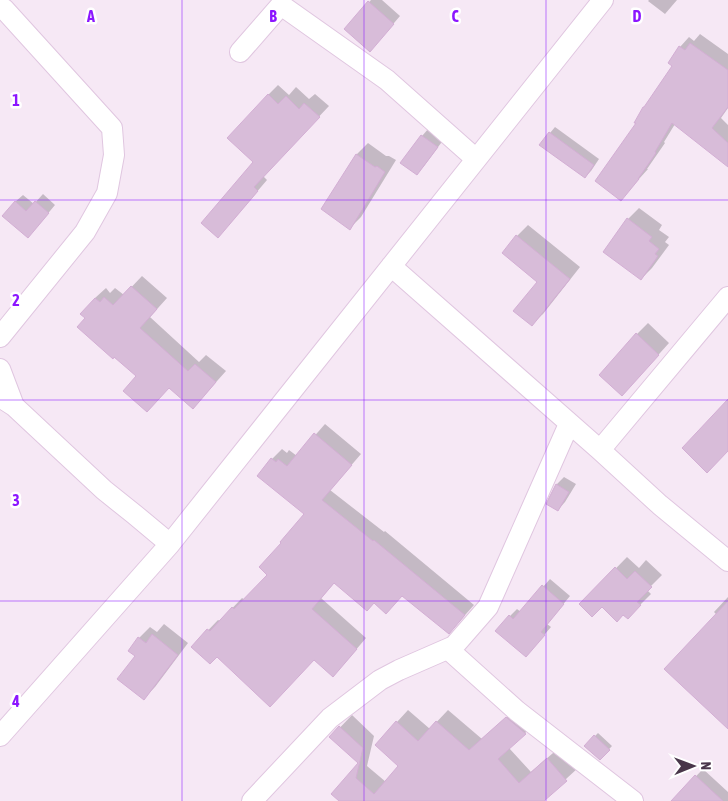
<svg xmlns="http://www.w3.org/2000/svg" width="728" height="801" font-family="'Asap Condensed',sans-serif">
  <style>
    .shadow { fill: #0003 }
    .building { fill: #d8bcd9; stroke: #d3aed4 }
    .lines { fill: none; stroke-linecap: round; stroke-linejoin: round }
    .minor-casing { stroke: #e0c6e0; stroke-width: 22 }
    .minor { stroke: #fff; stroke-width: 20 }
    .grid { fill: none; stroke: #8c16ff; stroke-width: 1; stroke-opacity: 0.55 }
    .grid-label { font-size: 16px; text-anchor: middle; font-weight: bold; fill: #8c16ff; stroke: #fff; stroke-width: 5; stroke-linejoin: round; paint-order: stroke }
  </style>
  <rect width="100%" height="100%" fill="#f6e8f5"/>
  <path class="shadow" d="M371 0H382L400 16 377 43 346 29Z
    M649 0H677L665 14 648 1Z
    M700 34 728 54V108L721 118 728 125V165L675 124 664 142 665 143 647 169H648L621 199 637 123 674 66 680 47 689 37 694 41Z
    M278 85 289 95 296 87 309 99 315 94 329 106 263 176 267 180 228 226 255 162 268 95Z
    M555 127 599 159 591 171 585 177 550 133Z
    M429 128 444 139 424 166 417 173 422 136Z
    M368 143 386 156H389L396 160 361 217 350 228 323 209 357 154Z
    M43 194 55 205 35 229 15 202 23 195 34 204Z
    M639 208 662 225 659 230 669 237 665 242 669 245 652 268 641 279 628 219Z
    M528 225 580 267 543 314 532 324 538 282 503 253 517 236Z
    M142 276 167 298 150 317 199 362 206 355 226 371 193 408 169 387 138 376 87 318 95 298 106 288 110 293 115 288 124 295Z
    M648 323 669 343 633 383 637 334Z
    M325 424 361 454 330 490 384 532 385 531 474 605 458 623 403 595 374 602 335 582 321 598 366 638 343 665 314 659 217 656 193 646 218 620 220 621 242 598 245 600 268 575 283 543 306 514 259 476 272 459 282 449 287 453 289 450 297 456Z
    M564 477 576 484 565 502 558 510 557 484Z
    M627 557 639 568 646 560 662 575 647 590 651 594 628 617 602 605 581 604Z
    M550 579 570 596 547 624 551 627 533 648 510 616 517 609 521 612Z
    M728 597V723L717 615 714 612Z
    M164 624 188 643 155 687 144 698 137 656 129 650 139 638 150 627 157 632Z
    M519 706 537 722 509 748 531 772 560 747 578 768 542 801H341L333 794 360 763 331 737 352 715 374 736 367 766 386 782 400 765 397 722 408 710 430 729 448 710 482 739Z
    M598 733 612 746 600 759 585 746Z
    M703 769 728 792V801H674L673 800Z"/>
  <path class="building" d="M368 1 394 24 370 52 344 29Z
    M690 43 728 70V107L712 128 728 143V167L672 123 655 152 656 153 638 179H639L621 201 595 181 636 123H634L643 107H644L672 66 668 63 679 46 685 50Z
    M268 94 278 104 286 96 299 109 304 103 320 117 254 187 258 191 218 238 201 223 253 162 227 138Z
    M549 132 594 165 585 178 539 145Z
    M421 135 438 147 417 175 400 163Z
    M356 154 375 167 377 166 385 172 350 230 321 209Z
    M15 201 26 211 35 201 49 213 28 238 2 216Z
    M627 218 652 237 649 241 659 249 655 254 658 256 641 280 603 252Z
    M516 235 570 279 532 326 513 311 537 282 502 253Z
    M131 286 157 309 140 328 188 371 195 364 216 382 193 409 169 388 147 412 123 391 136 376 114 357 113 359 77 327 85 318 80 314 95 298 100 302 104 297 113 305Z
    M636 333 659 355 622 396 599 375Z
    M728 399V451L707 473 682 448Z
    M314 433 352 465 322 500 373 541 374 540 465 615 449 634 402 596 386 614 374 603 367 611 334 583 312 609 357 649 333 677 314 660 270 707 217 657 210 664 191 647 207 629 210 631 232 607 234 609 267 575 259 567 281 543 280 542 304 514 257 476 271 458 276 462 278 459 287 466Z
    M556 484 569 492 558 511 546 504Z
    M615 567 627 579 635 571 652 587 637 602 641 605 628 619 623 615 617 622 602 607 592 617 579 604Z
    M542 585 564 604 541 632 545 635 526 657 495 631 509 615 513 619Z
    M728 601V729L664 669Z
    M152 634 178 655 144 700 117 679 135 656 128 651 138 637 146 643Z
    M506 717 526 734 498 759 519 783 547 758 567 781 544 801H339L331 794 358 763 329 737 339 726 363 748 356 778 374 794 398 766 375 745 396 721 418 741 436 721 469 750Z
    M594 735 610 750 600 760 584 746Z
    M695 775 723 801H671Z"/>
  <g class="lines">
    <defs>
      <path id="minor" d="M0 7 4 9 112 128 114 155 107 193 85 232 0 337
        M240 52 281 5 387 80 476 159
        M391 266 600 450 660 505 728 561
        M0 369 14 406
        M0 397 14 406 104 490 134 514 170 544
        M600 450 728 297
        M448 649 517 711 633 801
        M0 736 170 544 603 0
        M252 801 330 718 380 680 399 670 454 646 488 607 569 424"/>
    </defs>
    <use href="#minor" class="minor-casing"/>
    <use href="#minor" class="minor"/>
  </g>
  <path class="grid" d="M182 0V801M364 0V801M546 0V801M0 200H728M0 400H728M0 601H728"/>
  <g class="grid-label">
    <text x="91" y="22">A</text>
    <text x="273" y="22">B</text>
    <text x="455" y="22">C</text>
    <text x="637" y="22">D</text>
    <text x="16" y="106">1</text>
    <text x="16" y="306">2</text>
    <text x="16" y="506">3</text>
    <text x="16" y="707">4</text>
  </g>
  <g transform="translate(693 766) rotate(89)" stroke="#ffffff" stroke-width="4" paint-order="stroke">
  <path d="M0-4L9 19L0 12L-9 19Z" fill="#49364a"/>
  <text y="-8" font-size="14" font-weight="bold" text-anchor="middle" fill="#49364a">N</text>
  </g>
</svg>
